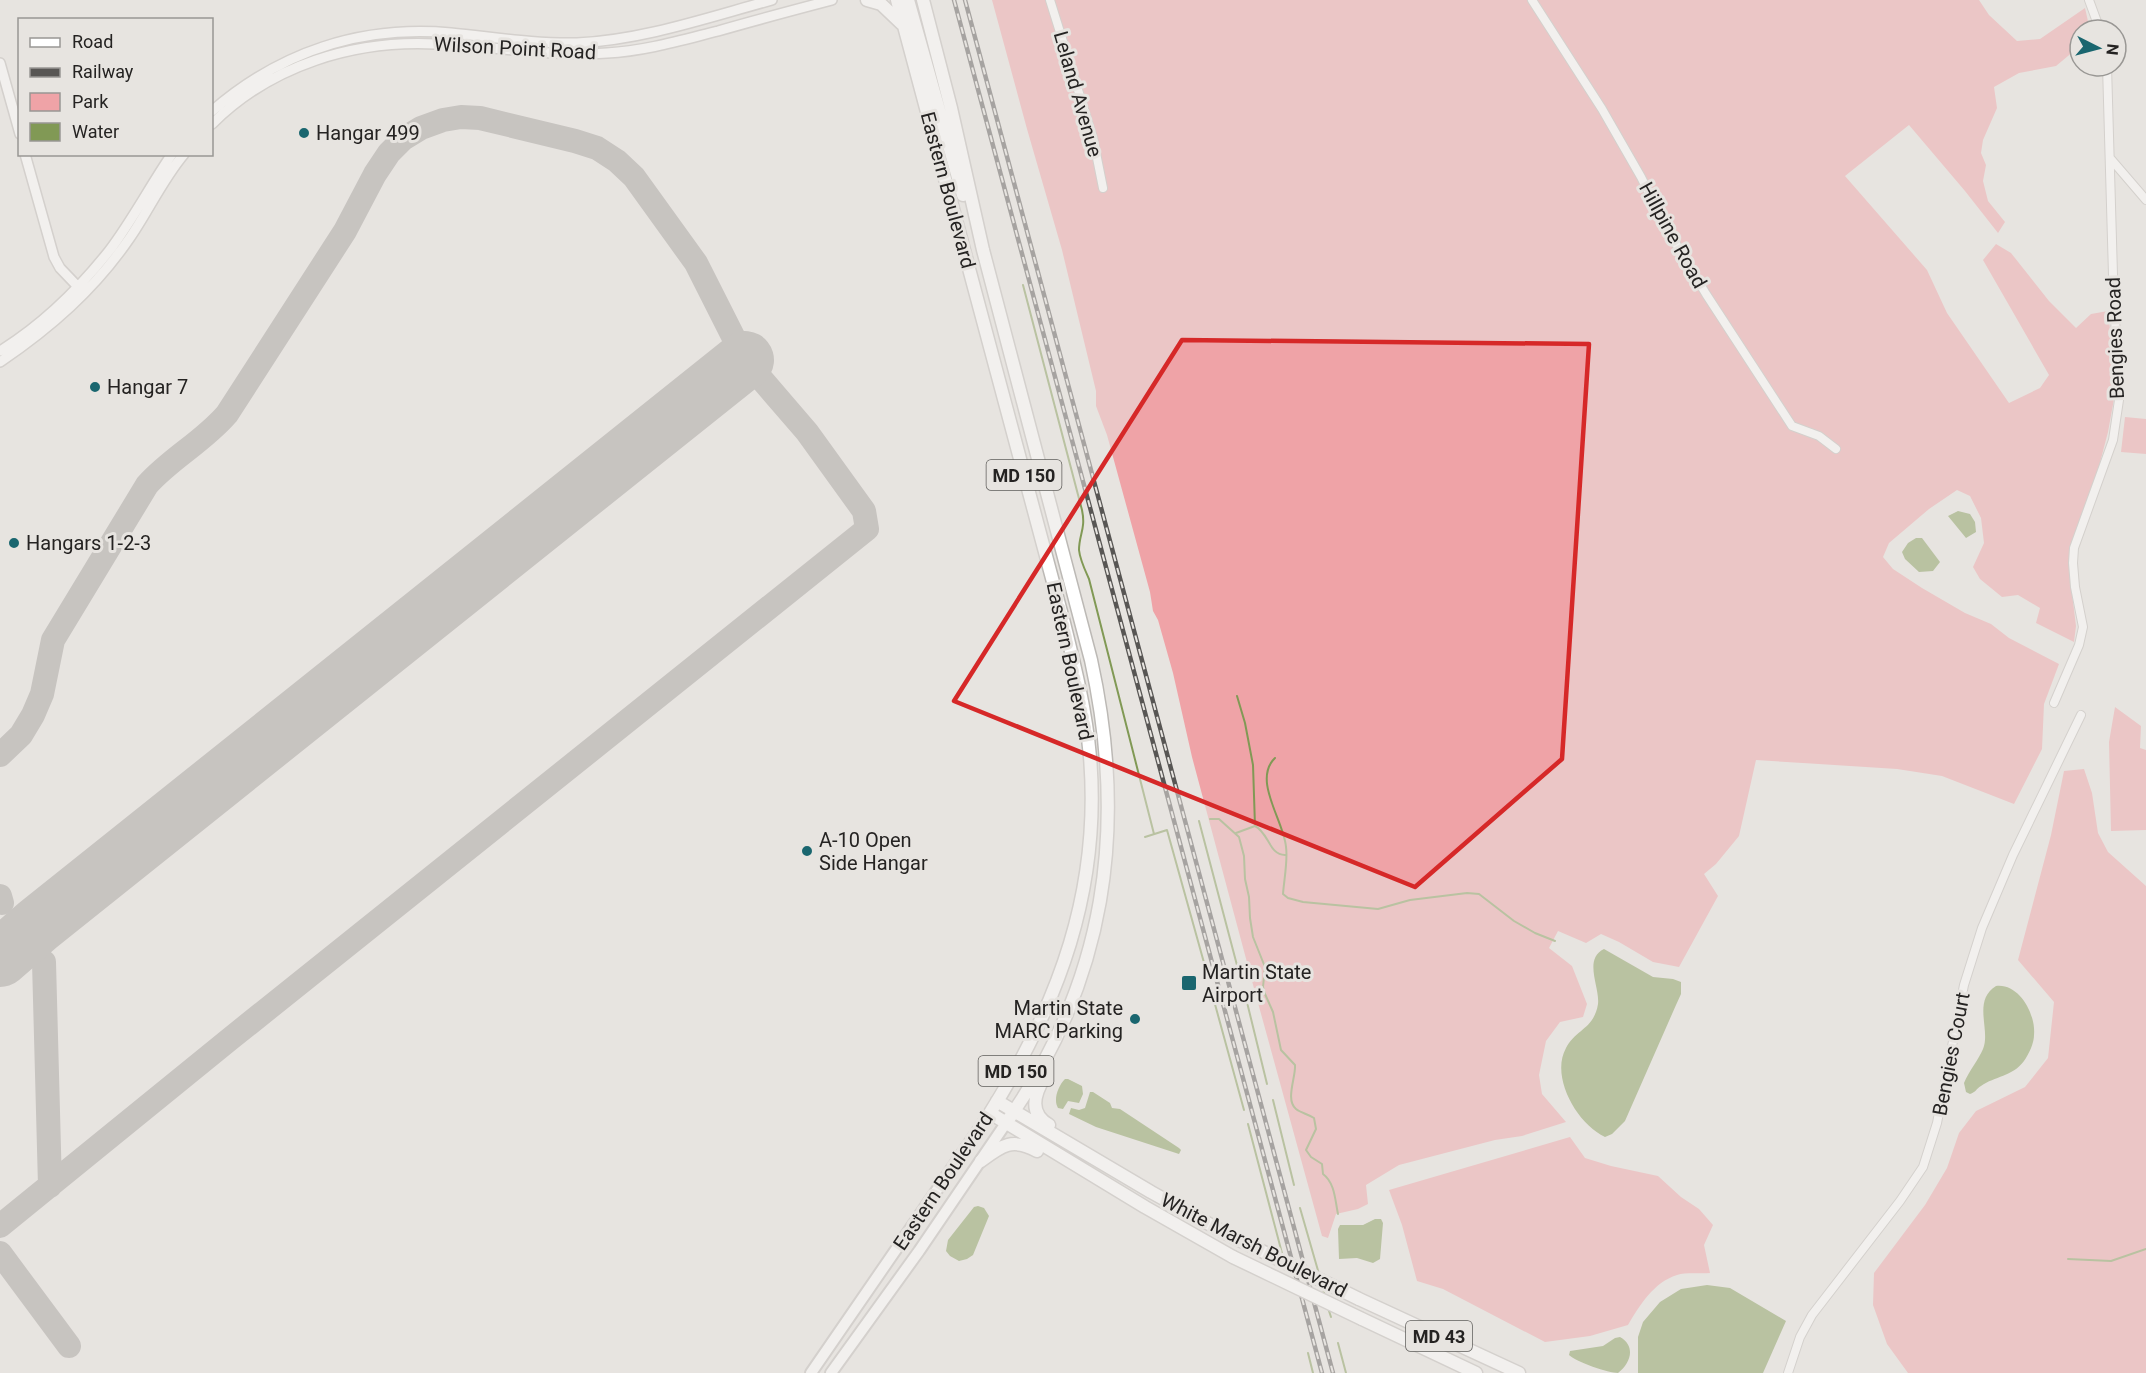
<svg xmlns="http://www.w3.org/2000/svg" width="2146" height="1373" font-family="Roboto,sans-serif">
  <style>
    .green { fill: #efa3a7 }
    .water { fill: #819955 }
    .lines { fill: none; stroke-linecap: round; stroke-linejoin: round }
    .stream { stroke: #819955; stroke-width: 2 }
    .taxiway { stroke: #a09d9a; stroke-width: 24 }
    .runway { stroke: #a09d9a; stroke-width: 58 }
    .minor-casing { stroke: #bcb9b5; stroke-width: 10 }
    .tertiary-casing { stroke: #bcb9b5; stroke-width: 12 }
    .secondary-casing { stroke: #bcb9b5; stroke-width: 14 }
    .primary-casing { stroke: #bcb9b5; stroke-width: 15 }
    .minor { stroke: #fff; stroke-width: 8 }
    .tertiary { stroke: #fff; stroke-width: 9 }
    .secondary { stroke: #fff; stroke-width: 10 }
    .primary { stroke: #fff; stroke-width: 12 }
    .rail-casing { stroke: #585654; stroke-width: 4.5 }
    .rail { stroke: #e7e4e0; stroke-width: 2; stroke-dasharray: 7; stroke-linecap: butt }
    .primary-bridge-casing { stroke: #bcb9b5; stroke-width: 15; stroke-linecap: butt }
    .primary-bridge { stroke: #fff; stroke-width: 12 }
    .marked { fill: none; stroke: #d62828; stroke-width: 4.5; stroke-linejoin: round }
    .poi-dot { fill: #1a666f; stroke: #e7e4e0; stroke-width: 2 }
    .labels { text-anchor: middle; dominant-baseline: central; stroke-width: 6; stroke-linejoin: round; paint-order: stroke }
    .shield { fill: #e7e4e0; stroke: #5f5d5b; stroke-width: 1.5 }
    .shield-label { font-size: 18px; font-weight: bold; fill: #252322 }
    .street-label { font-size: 20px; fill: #252322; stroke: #e7e4e0 }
    .poi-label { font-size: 20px; fill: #252322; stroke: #e7e4e0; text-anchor: start }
  </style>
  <rect width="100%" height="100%" fill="#e7e4e0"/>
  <path class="green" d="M992 0H1979L1989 15 2017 41 2040 39 2085 8 2090 30H2080V46L2056 66 2019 73 1994 87 1997 108 1983 140 1981 153 1986 165 1983 181 1988 201 2005 222 1998 233 1965 191 1909 125 1845 176 1927 270 1947 313 2009 403 2040 388 2049 375 1983 260 1996 244 2011 253 2049 301 2076 328 2091 314 2108 311 2115 377 2114 399 2108 432 2070 577 2076 626 2074 642 2036 623 2040 608 2018 595 2002 597 1980 579 1973 567 1984 543 1981 518 1970 496 1957 490 1929 509 1889 543 1883 557 1893 569 1922 588 1965 613 1991 624 2009 638 2059 664 2044 704 2042 749 2014 804 1942 776 1897 769 1756 760 1739 836 1716 864 1704 874 1718 896 1679 967 1653 962 1619 942 1601 934 1586 943 1558 931 1549 948 1572 966 1587 1004 1583 1017 1560 1022 1546 1041 1539 1075 1542 1094 1566 1122 1522 1136 1495 1140 1399 1165 1366 1185 1368 1204 1358 1209 1336 1214 1328 1238 1322 1236 1252 981 1192 757 1173 673 1158 620 1153 611 1150 592 1107 435 1096 406V391L1062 250 1027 129Z
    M2125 417 2146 419V454L2121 452Z
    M2115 707 2141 726 2140 748 2146 750V830L2111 831 2109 742Z
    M2084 769 2092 793 2098 833 2108 852 2146 886V1373H1908L1887 1344 1873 1305 1874 1273 1925 1205 1947 1168 1959 1133 1976 1111 2025 1087 2048 1058 2054 1002 2018 960 2051 835 2064 771Z
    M1570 1137 1585 1158 1611 1166 1658 1176 1681 1197 1699 1209 1713 1225 1704 1245 1710 1273C1700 1274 1686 1272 1677 1275 1654 1282 1639 1306 1628 1325L1590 1336 1545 1342 1443 1289 1417 1281 1402 1225 1389 1190Z"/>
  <path class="water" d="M1958 511 1970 514 1975 522 1976 532 1966 538 1948 516Z
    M1916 538H1922L1940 562 1933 571 1919 572 1905 559 1902 552 1908 543Z
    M1604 949 1653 977 1673 979 1681 982V994L1676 1005 1625 1121 1612 1134 1605 1137C1577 1124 1550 1077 1566 1048 1576 1029 1594 1029 1598 1004 1600 987 1583 959 1604 949Z
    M1996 986C2019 983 2036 1014 2034 1035 2034 1043 2029 1054 2024 1061 2012 1077 1995 1076 1981 1086 1976 1089 1976 1092 1970 1094L1966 1092 1964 1083C1969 1071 1979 1059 1983 1049 1991 1030 1972 1001 1996 986Z
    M1065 1079H1068L1082 1086 1083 1094 1079 1103 1068 1101 1063 1109 1058 1108C1053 1100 1058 1086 1065 1079Z
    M1090 1092H1093L1110 1103 1112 1108 1120 1109 1179 1148 1181 1150 1179 1154 1096 1127 1069 1114 1071 1108 1079 1110 1085 1108Z
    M978 1206 984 1208 989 1216 973 1255 967 1259 959 1261 950 1256 946 1251 948 1240 974 1207Z
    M1375 1219H1381L1383 1223 1380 1259 1373 1263 1357 1258 1339 1259 1338 1229 1340 1225H1363Z
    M1707 1285 1730 1288 1786 1321 1763 1373H1638V1337L1643 1322 1660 1302 1681 1289Z
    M1620 1337C1636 1346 1631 1363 1618 1373 1609 1373 1576 1362 1569 1355L1570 1351 1603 1346 1615 1338Z"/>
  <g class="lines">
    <path class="stream" d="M1023 285 1082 510C1086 529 1079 534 1079 550 1080 560 1085 570 1089 579L1154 834
      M1237 696 1245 723 1253 765 1255 826
      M1275 758C1252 780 1284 821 1286 847 1288 860 1284 880 1283 894L1288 898 1303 902 1378 909 1410 900 1467 893 1479 894 1514 921 1535 933 1555 941
      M1210 819H1219L1239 837 1244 856 1245 879 1249 897 1250 918 1253 937 1265 967 1263 987 1265 994 1273 1012 1281 1050 1295 1065C1296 1077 1285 1100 1296 1109 1301 1113 1308 1114 1314 1118L1316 1129 1306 1150 1311 1157 1322 1164 1323 1174C1335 1183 1335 1200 1338 1214
      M1199 821 1238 969
      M1255 826C1269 833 1269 855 1285 855
      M1236 833 1255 826
      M1145 837 1167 830 1208 977
      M1244 990 1267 1084
      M1213 997 1244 1110
      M1273 1100 1294 1185
      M1248 1124 1283 1257
      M1300 1208 1319 1274
      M2068 1259 2111 1261 2146 1249
      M1322 1285 1325 1297
      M1328 1308 1331 1317
      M1338 1343 1346 1373
      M1308 1353 1313 1373"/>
    <path class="taxiway" d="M0 755 21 735 33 715 42 694 53 640 147 485C171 458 203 442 227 414L345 231 375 174 389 153 403 139 421 128 443 120 461 117 480 118 575 141 597 148 617 161 634 177 696 263 745 360 807 432 864 511 867 529 230 1039 0 1226
      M0 896 2 903
      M44 962 50 1186
      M0 1253 69 1346"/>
    <path class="runway" d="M0 958 38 925 745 360"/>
    <defs>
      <path id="minor" d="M1050 0 1093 138 1103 188
        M1532 0 1602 109 1641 177 1667 229 1706 294 1792 426 1819 436 1836 449
        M2089 0 2100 30
        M2110 158 2146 200
        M2054 703 2079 645 2083 627 2075 587 2073 563 2074 548 2113 440 2119 400 2113 275 2107 66
        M1788 1373 1800 1337 1812 1315 1900 1201 1923 1167 1937 1123 1964 985 1982 928 2013 855 2081 715"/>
      <path id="tertiary" d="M0 63 20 134
        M212 111C280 52 361 25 451 33 493 37 534 44 577 43 643 40 709 17 772 0
        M212 124C271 65 354 40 435 44 493 46 549 57 607 53 645 51 682 40 718 31 756 20 794 10 832 0
        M25 154 54 257 60 268 82 291
        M0 351C42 325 78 290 109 251 132 221 150 186 172 154
        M0 362C50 328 94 290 129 239 148 212 162 180 184 154"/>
      <path id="secondary" d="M811 1373 990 1113
        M831 1373 919 1251 1006 1123"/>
      <path id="primary" d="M867 0 881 4 902 24
        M897 0 1064 623C1075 667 1086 711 1090 757 1101 889 1059 1003 990 1113L1145 1207 1233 1257
        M908 0 963 195
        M923 0 951 108 983 250 1091 660C1128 828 1106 981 1006 1123
        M1044 1078C1034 1095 1029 1113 1049 1125
        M997 1101 1151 1192 1229 1235
        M981 1161C1001 1146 1012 1137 1037 1151
        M1359 1299 1519 1373
        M1362 1319 1476 1373"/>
    </defs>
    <use href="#minor" class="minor-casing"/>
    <use href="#tertiary" class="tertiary-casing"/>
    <use href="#secondary" class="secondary-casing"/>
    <use href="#primary" class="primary-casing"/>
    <use href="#minor" class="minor"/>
    <use href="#tertiary" class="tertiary"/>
    <use href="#secondary" class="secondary"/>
    <use href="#primary" class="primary"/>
    <defs>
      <path id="rail" d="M954 0 1322 1373
        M965 0 1333 1373"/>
    </defs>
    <use href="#rail" class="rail-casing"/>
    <use href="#rail" class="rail"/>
    <defs>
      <path id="primary-bridge" d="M1229 1235 1359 1299
        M1233 1257 1362 1319"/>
    </defs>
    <use href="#primary-bridge" class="primary-bridge-casing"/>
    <use href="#primary-bridge" class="primary-bridge"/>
  </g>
  <path d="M0 0H2146V1373H0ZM1182 340 1589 344 1562 759 1415 887 954 701Z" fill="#e7e4e0" fill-opacity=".55" fill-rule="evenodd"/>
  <path class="marked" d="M1182 340 1589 344 1562 759 1415 887 954 701Z"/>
  <g class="poi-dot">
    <circle cx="304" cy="133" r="6"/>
    <circle cx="95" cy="387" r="6"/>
    <circle cx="14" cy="543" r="6"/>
    <circle cx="807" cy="851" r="6"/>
    <rect x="1181" y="975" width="16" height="16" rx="3"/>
    <circle cx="1135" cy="1019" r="6"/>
  </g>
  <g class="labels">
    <g class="shield">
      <rect x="986.5" y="460" width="75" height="30" rx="4.5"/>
      <rect x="978.5" y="1056" width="75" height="30" rx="4.5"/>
      <rect x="1406" y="1321" width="66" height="30" rx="4.5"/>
    </g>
    <g class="shield-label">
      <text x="1024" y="475">MD 150</text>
      <text x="1016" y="1071">MD 150</text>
      <text x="1439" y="1336">MD 43</text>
    </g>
    <g class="street-label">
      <text transform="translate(515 48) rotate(3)">Wilson Point Road</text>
      <text transform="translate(1078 94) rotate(74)">Leland Avenue</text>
      <text transform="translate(948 190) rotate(75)">Eastern Boulevard</text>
      <text transform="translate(1673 235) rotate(61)">Hillpine Road</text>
      <text transform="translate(2115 338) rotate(-92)">Bengies Road</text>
      <text transform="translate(1070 661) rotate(78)">Eastern Boulevard</text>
      <text transform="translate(1951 1054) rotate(-79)">Bengies Court</text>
      <text transform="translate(943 1181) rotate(-56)">Eastern Boulevard</text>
      <text transform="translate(1254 1245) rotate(27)">White Marsh Boulevard</text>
    </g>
    <g class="poi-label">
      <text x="316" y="133">Hangar 499</text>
      <text x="107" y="387">Hangar 7</text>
      <text x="26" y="543">Hangars 1-2-3</text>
      <text x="819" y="840">A-10 Open<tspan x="819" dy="23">Side Hangar</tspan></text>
      <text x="1202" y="972">Martin State<tspan x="1202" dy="23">Airport</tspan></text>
      <text x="1123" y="1008" text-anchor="end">Martin State<tspan x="1123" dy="23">MARC Parking</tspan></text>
    </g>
  </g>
  <rect x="18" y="18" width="195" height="138" fill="#e7e4e0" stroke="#999794" stroke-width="1.5"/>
  <rect x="30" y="38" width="30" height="9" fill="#ffffff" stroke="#999794" stroke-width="1.5"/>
  <text x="72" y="48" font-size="18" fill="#252322">Road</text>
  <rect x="30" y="68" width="30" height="9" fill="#585654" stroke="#999794" stroke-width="1.5"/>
  <text x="72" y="78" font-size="18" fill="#252322">Railway</text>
  <rect x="30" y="93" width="30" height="18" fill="#efa3a7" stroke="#999794" stroke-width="1.5"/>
  <text x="72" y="108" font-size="18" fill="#252322">Park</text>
  <rect x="30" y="123" width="30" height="18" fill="#819955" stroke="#999794" stroke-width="1.5"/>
  <text x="72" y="138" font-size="18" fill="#252322">Water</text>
  <g transform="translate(2098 48) rotate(96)"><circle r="28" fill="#e7e4e0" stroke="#999794" stroke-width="1.5"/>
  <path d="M0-4.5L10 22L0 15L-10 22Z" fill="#1a666f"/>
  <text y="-9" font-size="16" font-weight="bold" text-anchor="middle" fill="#252322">N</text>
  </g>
</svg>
